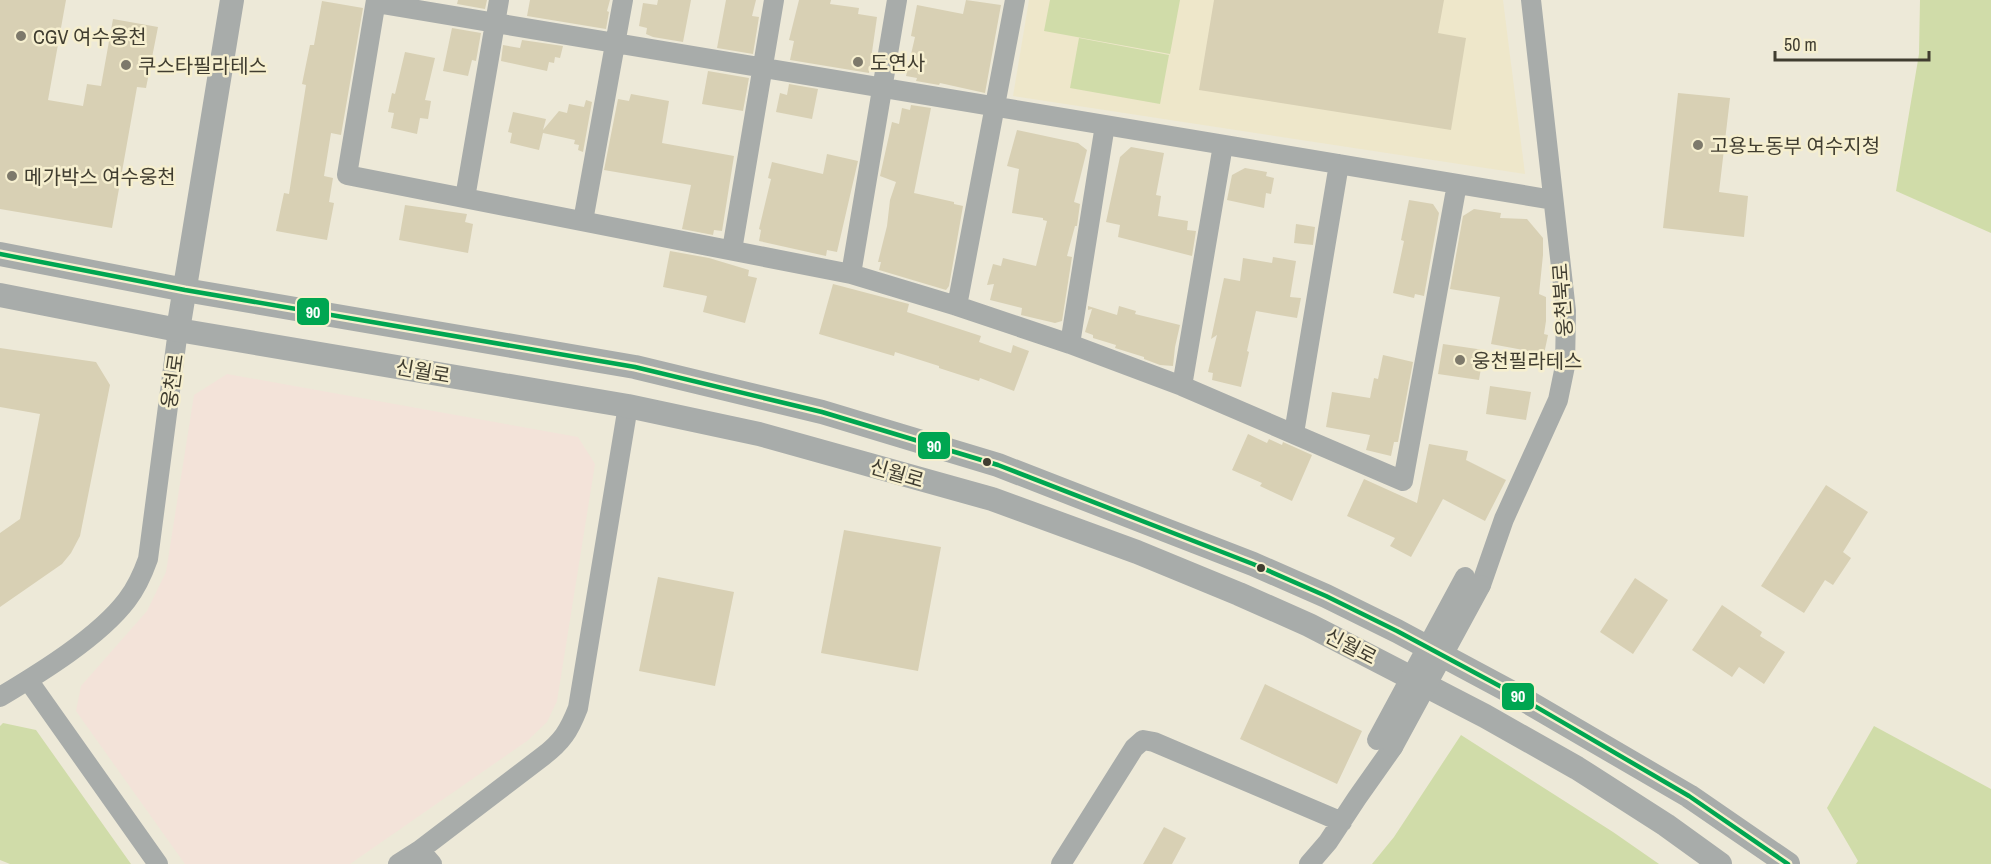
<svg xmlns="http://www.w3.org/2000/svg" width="1991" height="864" font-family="'Archivo Narrow','Noto Sans KR',sans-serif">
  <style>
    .built { fill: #eee7ca }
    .medical { fill: #f3e3d9 }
    .green { fill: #d0dca9 }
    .building { fill: #d8d0b4 }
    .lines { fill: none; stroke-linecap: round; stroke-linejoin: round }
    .minor { stroke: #a8acaa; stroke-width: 20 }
    .tertiary { stroke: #a8acaa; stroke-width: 24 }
    .minor-bridge { stroke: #a8acaa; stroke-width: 20 }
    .bus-1-casing { stroke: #f6efcf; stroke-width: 9 }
    .bus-1 { stroke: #00a651; stroke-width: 4.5 }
    .poi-dot { fill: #7d796b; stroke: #f6efcf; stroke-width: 2 }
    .bus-dot { fill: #403d30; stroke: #f6efcf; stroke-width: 2 }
    .labels { text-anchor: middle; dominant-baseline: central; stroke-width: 5; stroke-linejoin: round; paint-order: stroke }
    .poi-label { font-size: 20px; fill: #403d30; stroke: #f6efcf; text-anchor: start }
    .street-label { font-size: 20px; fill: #403d30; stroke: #f6efcf }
    .line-badge { stroke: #f6efcf; stroke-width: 2 }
    .badge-label { font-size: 16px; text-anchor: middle; font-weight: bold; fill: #fff }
  </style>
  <rect width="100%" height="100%" fill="#ede9d8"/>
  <path class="built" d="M1029 0H1503L1525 174 1013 96Z"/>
  <path class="medical" d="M227 374 578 437 595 464 557 701 547 722 527 741 350 864H185L76 711 81 686 147 611 166 572 194 395Z"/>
  <path class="green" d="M1050 0H1180L1170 54 1044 31Z
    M1920 0H1991V233L1896 191 1919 54Z
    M1079 38 1169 55 1160 104 1070 88Z
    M3 723 36 730 131 864H10L0 860V726Z
    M1874 726 1991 789V864H1856L1858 861 1827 808Z
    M1461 735 1613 832 1659 864H1372L1394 837Z"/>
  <path class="building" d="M0 0H66L48 100 83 106 87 84 101 86 113 19 158 27 146 88 137 87 112 228 0 209Z
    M458 0H487L485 9 457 4Z
    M530 0H610L607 11 609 12 606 29 527 16Z
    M658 0H691L683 42 653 37 646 34 647 28 639 26 643 3 657 5Z
    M726 0H756L752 16 759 17 753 54 717 48Z
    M799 0H831L830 4 859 8 858 14 877 17 869 73 790 60 794 41 789 40Z
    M966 0 1001 5 985 93 940 83 939 85 916 81 917 78 906 76 915 37 911 36 917 5 963 14Z
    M1214 0H1444L1438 33 1466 38 1451 130 1199 90Z
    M322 1 363 8 341 135 331 133 324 176 333 178 329 202 334 203 327 240 276 231 284 193 289 194 306 85 302 84 310 45H314Z
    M452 28 481 33 476 61 472 60 468 76 443 71Z
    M522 40 563 46 560 58 555 57 554 63 549 62 547 71 501 61 503 45 520 48Z
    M405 52 435 58 425 100 431 101 428 119 420 118 417 134 391 128 394 113 388 112 392 93 395 94Z
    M708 71 749 78 743 111 702 104Z
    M789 84 818 89 812 119 776 112 780 93 787 95Z
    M1678 93 1730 98 1719 192 1748 196 1744 237 1663 228Z
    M631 94 669 101 662 143 734 156 722 231 714 230 713 235 682 229 691 185 604 170 618 99 629 101Z
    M586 100 592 102 583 152 578 150 579 145 574 144 575 140 543 133 539 150 510 143 512 133 508 132 513 112 546 119 543 130 559 111 567 113 569 104 584 107Z
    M911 105 931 108 914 193 954 202V204L963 206 949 286 946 290 879 270 881 262H878L887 226 890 200 896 182 880 176 892 122 899 124 902 108 910 110Z
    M1017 130 1078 143 1087 150 1074 202 1080 204 1077 226H1075L1067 256 1072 257 1062 321 1055 323 1021 315 1022 308 990 300 994 284 987 285 993 264 1001 266 1003 258 1036 266 1047 221 1043 220V218L1012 213 1019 169 1007 166Z
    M1131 147 1164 153 1156 195 1161 196 1158 216 1188 221 1187 230 1196 231 1192 256 1118 237 1120 225 1106 222 1120 157Z
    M827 154 858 161 837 252 827 250 826 256 759 241 761 230 759 229 771 179 768 178 772 162 823 174Z
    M1245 168 1267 172 1266 176 1274 178 1271 194 1266 193 1264 208 1227 200 1232 175Z
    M1409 200 1433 204 1439 213 1424 296 1415 294 1414 298 1393 293 1404 241 1401 240Z
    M405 205 467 214 465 222 473 224 468 253 399 240Z
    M1474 209 1501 213 1500 218 1527 219 1543 238V255L1539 294 1546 297V321L1544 334 1548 335 1544 354 1491 344 1500 297 1450 289 1463 216Z
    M1296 224 1315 227 1313 245 1294 243Z
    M670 251 709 258 749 270 748 276 757 278 745 323 703 312 707 296 663 287Z
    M1273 257 1296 261 1290 297 1301 298 1297 318 1256 311 1247 351 1249 352 1241 387 1212 380 1213 373 1208 372 1217 335 1211 339 1224 278 1240 281 1243 258 1272 263Z
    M833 284 909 304 907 312 981 336 979 342 993 347 1011 353 1013 345 1029 351 1014 391 980 378 979 381 939 368V366L895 352 894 356 819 334Z
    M1088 306 1117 315 1119 306 1136 311 1135 314 1180 325 1175 347 1173 366 1160 365 1144 359V357L1115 348 1116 345 1093 338V335L1085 332 1092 309 1088 310Z
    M1443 344 1484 350 1479 380 1438 374Z
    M0 348 96 362 110 385 80 536 71 553 62 564 0 607V533L20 519 40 414 0 407Z
    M1383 355 1413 362 1398 442H1394L1391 456 1366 450 1370 435 1326 427 1332 392 1370 398 1374 378 1378 379Z
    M1490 386 1531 392 1526 420 1486 414Z
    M1248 434 1267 443 1269 439 1282 445 1283 442 1312 455 1292 501 1260 486 1262 483 1232 470Z
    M1429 444 1468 451 1466 460 1506 480 1485 521 1443 499 1411 557 1390 546 1395 538 1347 516 1364 479 1417 503Z
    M1826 485 1868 512 1843 552 1851 558 1833 585 1825 580 1804 613 1761 586Z
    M844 530 941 547 918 671 821 653Z
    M658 577 734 592 715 686 639 671Z
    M1635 578 1668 600 1633 654 1600 632Z
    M1722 605 1762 632 1760 636 1785 652 1764 684 1739 667 1732 677 1692 650Z
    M1265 684 1362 731 1337 784 1240 739Z
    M1164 827 1186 838 1172 864H1143Z"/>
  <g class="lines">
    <path class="minor" d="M376 0 347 175 851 274 957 306 1070 344 1182 386 1403 481 1457 184
      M376 3 1553 200
      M465 198 499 0
      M583 221 623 0
      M732 250 774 0
      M851 274 897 0
      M957 306 1015 0
      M1070 344 1105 125
      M1182 386 1223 145
      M1294 433 1339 164
      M1481 585 1504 519 1558 400 1565 366 1566 311 1531 0
      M28 680 158 864
      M0 697C40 673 99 637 127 600 137 587 143 573 148 559L178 330
      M420 850 432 864
      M398 864 420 850 542 757C562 742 569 731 578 708L628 406
      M1061 864 1134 748 1143 740 1154 742 1342 822
      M1309 864 1328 842 1357 798 1393 747"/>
    <path class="tertiary" d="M0 254 185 290 635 367 822 412 998 465 1253 564 1326 596 1397 631 1509 691 1689 796 1788 864
      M0 295 178 330 628 406 759 434 992 499 1137 552 1239 594 1309 625 1485 716 1577 768 1666 825 1720 864
      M178 330 232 0"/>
    <path class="minor-bridge" d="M1377 740 1465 577
      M1393 747 1481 585"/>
    <defs>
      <path id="bus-1" d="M0 254 185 290 635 367 822 412 998 465 1253 564 1326 596 1397 631 1509 691 1689 796 1788 864"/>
    </defs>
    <use href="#bus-1" class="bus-1-casing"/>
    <use href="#bus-1" class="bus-1"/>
  </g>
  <g class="poi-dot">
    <circle cx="21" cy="36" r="6"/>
    <circle cx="858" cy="62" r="6"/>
    <circle cx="126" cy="65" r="6"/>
    <circle cx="1698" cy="145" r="6"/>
    <circle cx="12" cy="176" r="6"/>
    <circle cx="1460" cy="360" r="6"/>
  </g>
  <g class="bus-dot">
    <circle cx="987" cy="462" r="5"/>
    <circle cx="1261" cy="568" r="5"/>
  </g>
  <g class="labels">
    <g class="poi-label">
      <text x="33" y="36">CGV 여수웅천</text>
      <text x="870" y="62">도연사</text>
      <text x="138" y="65">쿠스타필라테스</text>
      <text x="1710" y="145">고용노동부 여수지청</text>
      <text x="24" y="176">메가박스 여수웅천</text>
      <text x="1472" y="360">웅천필라테스</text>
    </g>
    <g class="street-label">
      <text transform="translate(1562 300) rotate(-94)">웅천북로</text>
      <text transform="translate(423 371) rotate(10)">신월로</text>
      <text transform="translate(172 381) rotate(-82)">웅천로</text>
      <text transform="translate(897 473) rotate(16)">신월로</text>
      <text transform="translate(1351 646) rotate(27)">신월로</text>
    </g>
  </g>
  <g class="line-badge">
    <rect x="296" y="297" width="34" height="29" rx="6" fill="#00a651"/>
    <rect x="917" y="431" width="34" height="29" rx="6" fill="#00a651"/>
    <rect x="1501" y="682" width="34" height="29" rx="6" fill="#00a651"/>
  </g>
  <g class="badge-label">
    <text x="313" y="318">90</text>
    <text x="934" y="452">90</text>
    <text x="1518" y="702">90</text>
  </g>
  <path d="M1775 51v9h154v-9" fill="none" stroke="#403d30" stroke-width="3"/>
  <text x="1784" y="51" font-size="18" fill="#403d30" stroke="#f6efcf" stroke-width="4.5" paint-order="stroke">50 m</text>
</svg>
